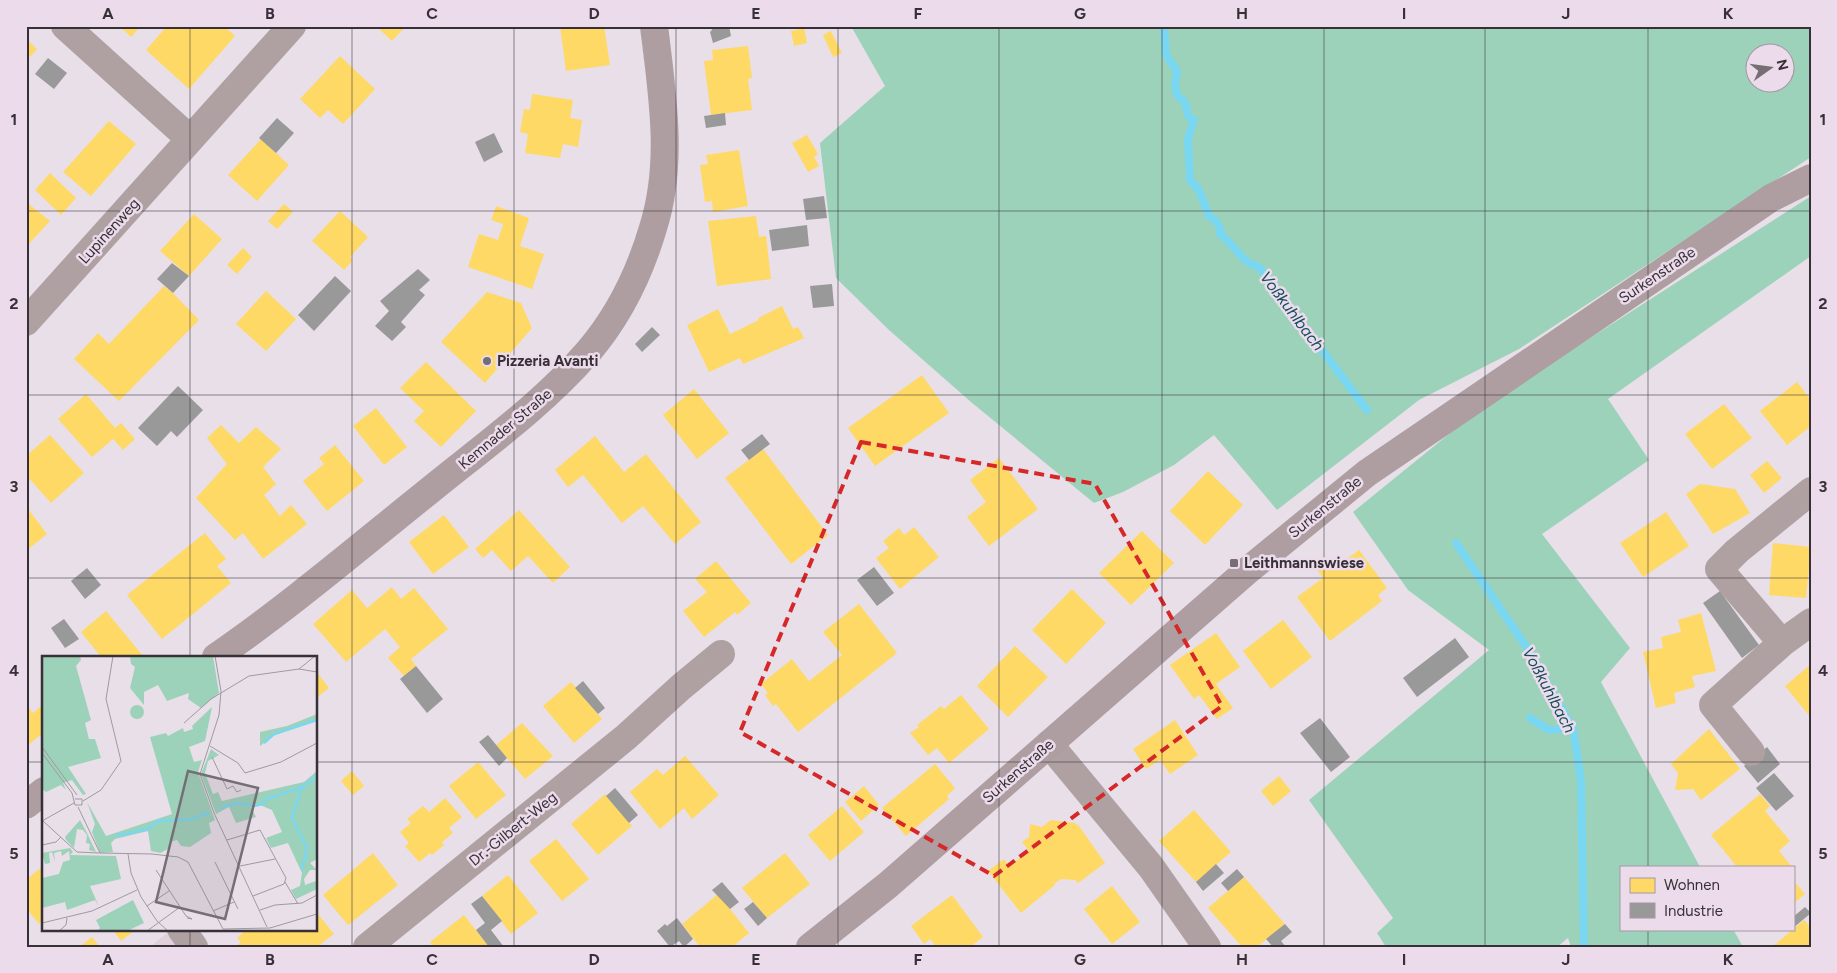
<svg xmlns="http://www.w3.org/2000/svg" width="1837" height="973" font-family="Figtree,sans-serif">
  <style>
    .education { fill: #e0d0da }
    .green { fill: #9dd2ba; fill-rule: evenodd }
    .homes { fill: #ffd966 }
    .industry { fill: #999 }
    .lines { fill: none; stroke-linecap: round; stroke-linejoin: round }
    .stream { stroke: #79d7f2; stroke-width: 8 }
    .street { stroke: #afa0a2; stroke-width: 28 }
    .secondary { stroke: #ae9ea2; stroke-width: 28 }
    .marked { fill: none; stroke: #d62828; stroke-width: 4; stroke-dasharray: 10 6; stroke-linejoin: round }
    .grid { fill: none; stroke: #373137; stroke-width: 1; stroke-opacity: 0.55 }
    .poi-dot { fill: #756e75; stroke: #ecdbeb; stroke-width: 2 }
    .labels { text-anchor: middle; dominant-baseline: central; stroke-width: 5; stroke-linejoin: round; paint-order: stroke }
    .street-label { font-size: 15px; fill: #373137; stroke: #ecdbeb }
    .poi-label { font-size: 15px; font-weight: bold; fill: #373137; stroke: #ecdbeb; text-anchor: start }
    .water-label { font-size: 16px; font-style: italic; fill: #16505e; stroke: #ecdbeb }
    .inset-river { fill: none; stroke: #79d7f2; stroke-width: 2.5 }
    .inset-road { fill: none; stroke: #a199a1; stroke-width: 1 }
    .view { fill: #756e75; fill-opacity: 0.15; stroke: #756e75; stroke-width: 2.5 }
    .inset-edge { fill: none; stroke: #373137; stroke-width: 2.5 }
    .neatline { fill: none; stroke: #373137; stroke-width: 2 }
    .grid-label { font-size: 16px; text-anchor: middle; font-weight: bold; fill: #373137 }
  </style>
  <rect width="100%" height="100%" fill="#e8dfe8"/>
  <path class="education" d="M168 932 179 947H150Z"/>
  <path class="green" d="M851 26H1811V157L1519 349 1419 400 1277 510 1214 435 1174 465 1123 492 1094 503 971 402 889 330 836 278 820 143 885 86ZM1754 52H1784V82H1754Z
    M1811 196V256L1608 399 1649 460 1542 534 1630 648 1601 682 1700 867H1621V929H1733L1743 947H1571L1568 938 1557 947H1386L1377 933 1393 918 1309 800 1489 650 1408 590 1353 512 1481 408Z"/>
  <path class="homes" d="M119 26H141L131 37Z
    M167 26H224L235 36 189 89 146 50Z
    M376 26H406L392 41Z
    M560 26H604L610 65 566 71Z
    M804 28 807 43 794 46 791 31Z
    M831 31 842 53 833 57 823 35Z
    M26 39 37 49 26 61Z
    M748 46 752 78 748 79 752 110 711 115 704 61 713 60 712 50Z
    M340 56 375 89 343 124 328 110 320 118 300 99Z
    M532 94 573 100 570 118 582 120 578 147 563 144 560 158 525 153 528 134 520 132 524 109 530 110Z
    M109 121 136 144 91 196 63 172Z
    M807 135 818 154 814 157 819 166 808 172 792 143Z
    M261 139 289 165 257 201 228 175Z
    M739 150 748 206 713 212 712 201 705 202 700 165 708 164 706 155Z
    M50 173 76 198 61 215 35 190Z
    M26 202 50 221 26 247Z
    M284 204 293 212 277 229 268 221Z
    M496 206 529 218 520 246 544 254 532 289 468 267 479 234 498 240 503 224 491 220Z
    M340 211 368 237 350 257 353 260 344 270 312 241Z
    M194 214 222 239 189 276 160 251Z
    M756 216 759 237 766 236 771 279 717 286 708 221Z
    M243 248 252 257 237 274 227 265Z
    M164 286 173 293 199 320 119 401 74 359 98 333 109 344Z
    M266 291 296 319 266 351 236 324Z
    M487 292 521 303 532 328 485 383 441 342Z
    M782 306 793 329 798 327 804 338 743 364 740 358 709 372 687 325 718 309 730 334 759 320 758 318Z
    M426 362 476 411 441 447 414 421 424 411 400 388Z
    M922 375 949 413 875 466 848 428Z
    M1797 382 1811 400V426L1787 445 1760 411Z
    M694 389 729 433 697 459 663 415Z
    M86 394 115 428 121 423 135 439 123 450 113 439 92 457 58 419Z
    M1724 404 1752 438 1712 469 1685 434Z
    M376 408 407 447 384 465 353 426Z
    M221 425 239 443 256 427 281 449 263 467 276 484 264 495 280 516 291 505 307 524 263 559 243 533 235 540 196 498 227 464 207 438Z
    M50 435 84 473 51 503 26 475V456Z
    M595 436 624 472 646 454 701 522 675 544 643 506 622 523 583 475 568 487 555 470Z
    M335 445 364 481 327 511 303 481 324 464 319 458Z
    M763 449 828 535 791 564 725 478Z
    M999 458 1038 509 989 546 967 517 986 502 970 480Z
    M1767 461 1782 478 1764 493 1750 475Z
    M1208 471 1243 505 1205 545 1170 511Z
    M1700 484 1735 489 1750 513 1713 534 1686 494Z
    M26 506 47 534 26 551Z
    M519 510 570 567 553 583 528 556 511 571 492 550 483 558 475 549Z
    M1666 512 1689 546 1643 577 1620 543Z
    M444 515 469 547 433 574 409 542Z
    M914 527 939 557 900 589 876 558 889 548 883 541 899 528 904 535Z
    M1142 531 1174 563 1131 605 1099 573Z
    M205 533 226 559 217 566 231 583 162 639 127 595Z
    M1773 543 1811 547 1806 598 1769 595Z
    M1359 550 1387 588 1378 595 1382 601 1330 641 1297 597 1323 578 1317 570 1331 560 1336 567Z
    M716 561 751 603 737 615 735 612 704 637 683 611 707 592 695 579Z
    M392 587 401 599 414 588 448 629 411 659 416 666 404 676 388 658 400 647 385 629 346 662 313 624 352 590 367 608Z
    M1072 589 1106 623 1066 664 1032 630Z
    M859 604 897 653 798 732 776 704 773 706 765 695 768 693 761 684 792 659 809 681 842 655 823 632Z
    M106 611 143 656 142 657H101L81 632Z
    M1701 613 1716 671 1692 676 1695 687 1674 693 1676 703 1656 708 1643 652 1663 648 1661 637 1681 632 1678 620Z
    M1283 620 1312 657 1271 689 1243 651Z
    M1216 633 1240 667 1216 684 1233 708 1217 719 1199 695 1194 699 1170 665Z
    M1015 646 1048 677 1008 717 977 686Z
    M1811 664V718L1785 686Z
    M316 671 329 688 316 698Z
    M571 682 602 719 574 743 543 706Z
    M961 695 989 729 949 763 937 748 928 755 910 733 919 727 917 725 941 706 944 709Z
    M26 705 33 713 41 706 44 709V732L26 747Z
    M1175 720 1198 755 1170 774 1160 760 1146 769 1133 749Z
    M522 723 553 756 525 779 496 745Z
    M1709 729 1740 769 1701 800 1693 789 1675 790 1678 773 1671 764Z
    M685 756 719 795 692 819 684 808 660 829 630 792 657 769 663 775Z
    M478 762 506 795 476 819 449 786Z
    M935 764 955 788 947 796 949 799 906 836 882 808Z
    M352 771 364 786 353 795 341 781Z
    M1279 776 1291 791 1273 806 1261 791Z
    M864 786 879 805 861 821 845 802Z
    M605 794 632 826 598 855 571 824Z
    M1760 794 1770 806 1765 811 1790 841 1779 851 1792 867H1737L1711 835Z
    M445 798 462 817 449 828 453 833 442 842 444 845 432 855 430 853 419 862 405 846 409 843 400 832 411 823 407 819 423 806 429 812Z
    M842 806 864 832 830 861 808 835Z
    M1194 810 1231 852 1196 882 1159 841Z
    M1051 820 1075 823 1079 826 1105 863 1078 883 1075 880 1061 879 1054 884 1055 885 1021 913 988 871 1004 859 1009 866 1029 851 1022 842 1029 837 1030 824 1042 827Z
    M556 839 589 879 562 901 529 861Z
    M373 853 398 885 348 925 323 895Z
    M785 853 810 884 767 918 742 888Z
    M44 865V920L39 924 26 908V880Z
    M508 875 538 913 511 934 482 896Z
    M1244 877 1285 924 1257 947H1242L1208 908Z
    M1793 880 1805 894 1793 904Z
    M1112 886 1140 922 1112 944 1084 909Z
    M718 894 749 933 732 947H700L682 924Z
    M952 895 983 937 970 947H936L930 939 924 944 911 926Z
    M318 914 334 934 317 947H303L302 945 300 947H235L241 942 237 938 247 929H316V916Z
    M464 915 489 947H433L430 942Z
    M1804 920 1811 928V947H1772Z
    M112 929H137L121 941Z
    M92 937 100 947H79L83 944Z"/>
  <path class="industry" d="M710 26H729L731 36 713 43 710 32 712 30Z
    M48 58 67 73 54 89 35 74Z
    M725 113 726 125 706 128 704 116Z
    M277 118 294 133 276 153 259 138Z
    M494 133 503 152 484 162 475 142Z
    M824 196 827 218 806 220 803 199Z
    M807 225 809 246 772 251 769 230Z
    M172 263 189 276 173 293 157 279Z
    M418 269 430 280 419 290 425 295 401 322 406 327 392 341 375 326 389 311 380 301Z
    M335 276 351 291 314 331 298 315Z
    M832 284 834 306 813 308 810 286Z
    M652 327 660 335 642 352 635 344Z
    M178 386 203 410 177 437 171 431 157 446 138 428Z
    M762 434 770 444 749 460 741 450Z
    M874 567 894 593 877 606 857 580Z
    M87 568 101 585 85 599 71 581Z
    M1720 591 1759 645 1742 658 1703 603Z
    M64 619 79 639 65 648 51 628Z
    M1455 638 1469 657 1417 697 1403 678Z
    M416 666 443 699 427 713 400 679Z
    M583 681 605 708 598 714 575 688Z
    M1320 718 1350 757 1331 772 1300 733Z
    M488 735 507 758 499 766 479 742Z
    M1767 747 1780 764 1758 783 1744 766Z
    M1774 773 1794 796 1776 811 1756 788Z
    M615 788 638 815 629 823 606 796Z
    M1216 864 1224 873 1203 891 1196 882Z
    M1237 869 1244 877 1228 891 1221 883Z
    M722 882 739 902 730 909 712 890Z
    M482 896 502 921 491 930 504 947H489L476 930 485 923 471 904Z
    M753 902 767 918 758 926 744 909Z
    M1805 907 1811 913 1793 928V917Z
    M677 918 693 939 684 947 679 941 670 947 657 931 665 924 667 926Z
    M1285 924 1292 932 1281 941 1286 947H1273L1266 939Z"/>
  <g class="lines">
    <path class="stream" d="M1164 26 1166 55 1177 71 1175 84 1177 95 1185 102 1188 116 1194 120 1188 138 1190 180 1199 190 1209 216 1215 220 1220 228V234C1231 242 1239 256 1249 263 1253 265 1256 265 1260 268L1367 410
      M1456 543 1525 645 1573 728 1581 780 1584 947
      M1530 718 1549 730 1573 728"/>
    <path class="street" d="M65 26 190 139
      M26 322 292 26
      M1782 643 1811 622
      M1049 744 1151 867 1207 947
      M1751 752 1713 705 1782 643 1719 569 1737 551 1811 491
      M181 929 194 947
      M367 947 626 737 681 687 721 654"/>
    <path class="secondary" d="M216 657C290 606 359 547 429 491 483 447 542 405 588 352 618 317 640 272 653 228 674 162 662 93 654 26
      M26 805 44 791
      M810 947 888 885 1247 571 1367 473 1771 198 1811 178"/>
  </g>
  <path class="marked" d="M861 442 1095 484 1222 706 994 876 740 732Z"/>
  <path class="grid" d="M190 26V657M352 26V947M514 26V947M676 26V947M838 26V947M999 26V947M1162 26V947M1324 26V947M1485 26V947M1648 26V867M26 211H1811M26 395H1811M26 578H1811M26 762H44M316 762H1811M190 929V947M1648 929V947"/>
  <g class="poi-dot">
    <circle cx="487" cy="361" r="5"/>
    <rect x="1229" y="558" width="10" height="10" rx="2.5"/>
  </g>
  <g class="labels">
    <g class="street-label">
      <text transform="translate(109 231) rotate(-48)">Lupinenweg</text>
      <text transform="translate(1657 275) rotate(-34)">Surkenstraße</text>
      <text transform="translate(505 429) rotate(-40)">Kemnader Straße</text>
      <text transform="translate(1325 507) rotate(-39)">Surkenstraße</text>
      <text transform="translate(1018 771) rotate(-41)">Surkenstraße</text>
      <text transform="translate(513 829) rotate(-39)">Dr.-Gilbert-Weg</text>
    </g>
    <g class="poi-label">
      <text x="497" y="361">Pizzeria Avanti</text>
      <text x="1244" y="563">Leithmannswiese</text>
    </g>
    <g class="water-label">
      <text transform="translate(1292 311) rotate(53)">Voßkuhlbach</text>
      <text transform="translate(1549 690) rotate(62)">Voßkuhlbach</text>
    </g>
  </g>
  <g transform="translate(42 656)">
    <rect width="275" height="275" fill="#e8dfe8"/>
    <path d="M0 0H38L39 4 34 10 49 64 43 67 47 83H53L59 102 26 111 44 138 41 139 30 124 21 127 24 134 19 129 4 136 0 133ZM88 0H171L177 37 159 52 146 43 147 37 125 45 116 29 102 36V49L88 32 93 11 89 8ZM88 56a7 7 0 1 1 14 0a7 7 0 1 1-14 0ZM170 51 163 85 147 91 152 106 160 104 156 116 173 164 167 167 169 177 148 191 139 190 135 184 128 186V192L118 197 109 195 106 175 73 183 69 187 71 196 58 197 50 176 53 168 45 146 64 180 130 158 108 81 124 77 126 80 141 72 142 76 151 73 150 70ZM275 58V64L231 80 218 90V76L245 70ZM169 93 177 99 166 105 163 117 171 138 176 136 180 145 262 126 275 115V203L268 207 275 214H268L262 223 263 229 274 225 275 233 254 243 249 234 258 230 260 217 246 187 229 192 224 182 240 176 230 154 218 149 209 151 214 161 194 167 187 151 174 158 159 118ZM38 164 45 177 54 196 47 194 48 188 44 187 45 179 41 174 35 173 32 192 24 184 23 181ZM28 192 31 196 28 199 74 200 79 223 48 230 57 251 53 244 25 254 23 246 0 252V222L17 218 21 206 28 204 27 195 20 200 19 195 12 197 13 206 10 196 7 197 8 207 3 208 0 197ZM91 244 102 267 85 275H55L58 272 54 264Z" fill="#9dd2ba"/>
    <path class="inset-river" d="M222 87 232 78 275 64M178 152 194 147 212 150 221 148 223 144 262 130 275 120M73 180 106 173 116 165 151 163 167 156M260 214 265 192 250 162 260 130"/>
    <path class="inset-road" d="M173 0 179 35 177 59 158 118 172 157 225 271M257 13 273 0M142 67 169 43 207 20 257 13 275 16M168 90 196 107 203 117 239 106 275 87M0 91 35 139M0 97 30 137 33 149H40V143H33M170 101 185 133 191 130 195 136 199 134M41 145 59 134 79 105 64 43 71 0M36 151 58 197 110 198 136 201 146 206 181 273 228 272 275 258M0 165 32 147M1 165 35 196 58 197M185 184 218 174 244 222 242 228 211 240M0 189 14 186 19 181M86 198 89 217 99 241 115 265 126 275M173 206 196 253M198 210 233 203M114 214 144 260 150 263 145 262M243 226 256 248M105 250 127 235M218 254 233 249 260 247 275 239M171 255 192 246M0 267 50 255 95 234M17 275 24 269 25 262M105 275 138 251"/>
    <path class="view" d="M146 115 216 132 183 263 114 246Z"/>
    <rect width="275" height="275" class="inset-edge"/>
  </g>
  <rect width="1837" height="973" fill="none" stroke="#ecdbeb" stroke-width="55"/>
  <rect x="1620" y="866" width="175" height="65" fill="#ecdbeb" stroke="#a497a3"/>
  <rect x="1630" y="878" width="25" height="15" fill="#ffd966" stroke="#a497a3"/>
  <text x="1664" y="890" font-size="15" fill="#373137">Wohnen</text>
  <rect x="1630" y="903" width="25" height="15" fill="#999999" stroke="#a497a3"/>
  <text x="1664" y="916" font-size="15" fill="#373137">Industrie</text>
  <g transform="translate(1770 68) rotate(76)"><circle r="24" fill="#ecdbeb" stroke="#a497a3"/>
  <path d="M0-4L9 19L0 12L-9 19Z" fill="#756e75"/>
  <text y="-8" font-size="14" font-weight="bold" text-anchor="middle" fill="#373137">N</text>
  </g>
  <rect x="28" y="28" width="1782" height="918" class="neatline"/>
  <g class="grid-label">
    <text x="108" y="19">A</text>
    <text x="270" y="19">B</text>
    <text x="432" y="19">C</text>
    <text x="594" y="19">D</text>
    <text x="756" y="19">E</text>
    <text x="918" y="19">F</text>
    <text x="1080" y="19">G</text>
    <text x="1242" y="19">H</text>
    <text x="1404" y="19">I</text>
    <text x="1566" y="19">J</text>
    <text x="1728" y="19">K</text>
    <text x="14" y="125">1</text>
    <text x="1823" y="125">1</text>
    <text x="14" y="309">2</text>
    <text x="1823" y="309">2</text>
    <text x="14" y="492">3</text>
    <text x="1823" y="492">3</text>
    <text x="14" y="676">4</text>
    <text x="1823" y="676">4</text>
    <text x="14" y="859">5</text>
    <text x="1823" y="859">5</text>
    <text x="108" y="965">A</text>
    <text x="270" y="965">B</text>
    <text x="432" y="965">C</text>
    <text x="594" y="965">D</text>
    <text x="756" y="965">E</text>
    <text x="918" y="965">F</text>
    <text x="1080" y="965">G</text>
    <text x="1242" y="965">H</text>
    <text x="1404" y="965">I</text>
    <text x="1566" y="965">J</text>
    <text x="1728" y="965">K</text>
  </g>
</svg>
